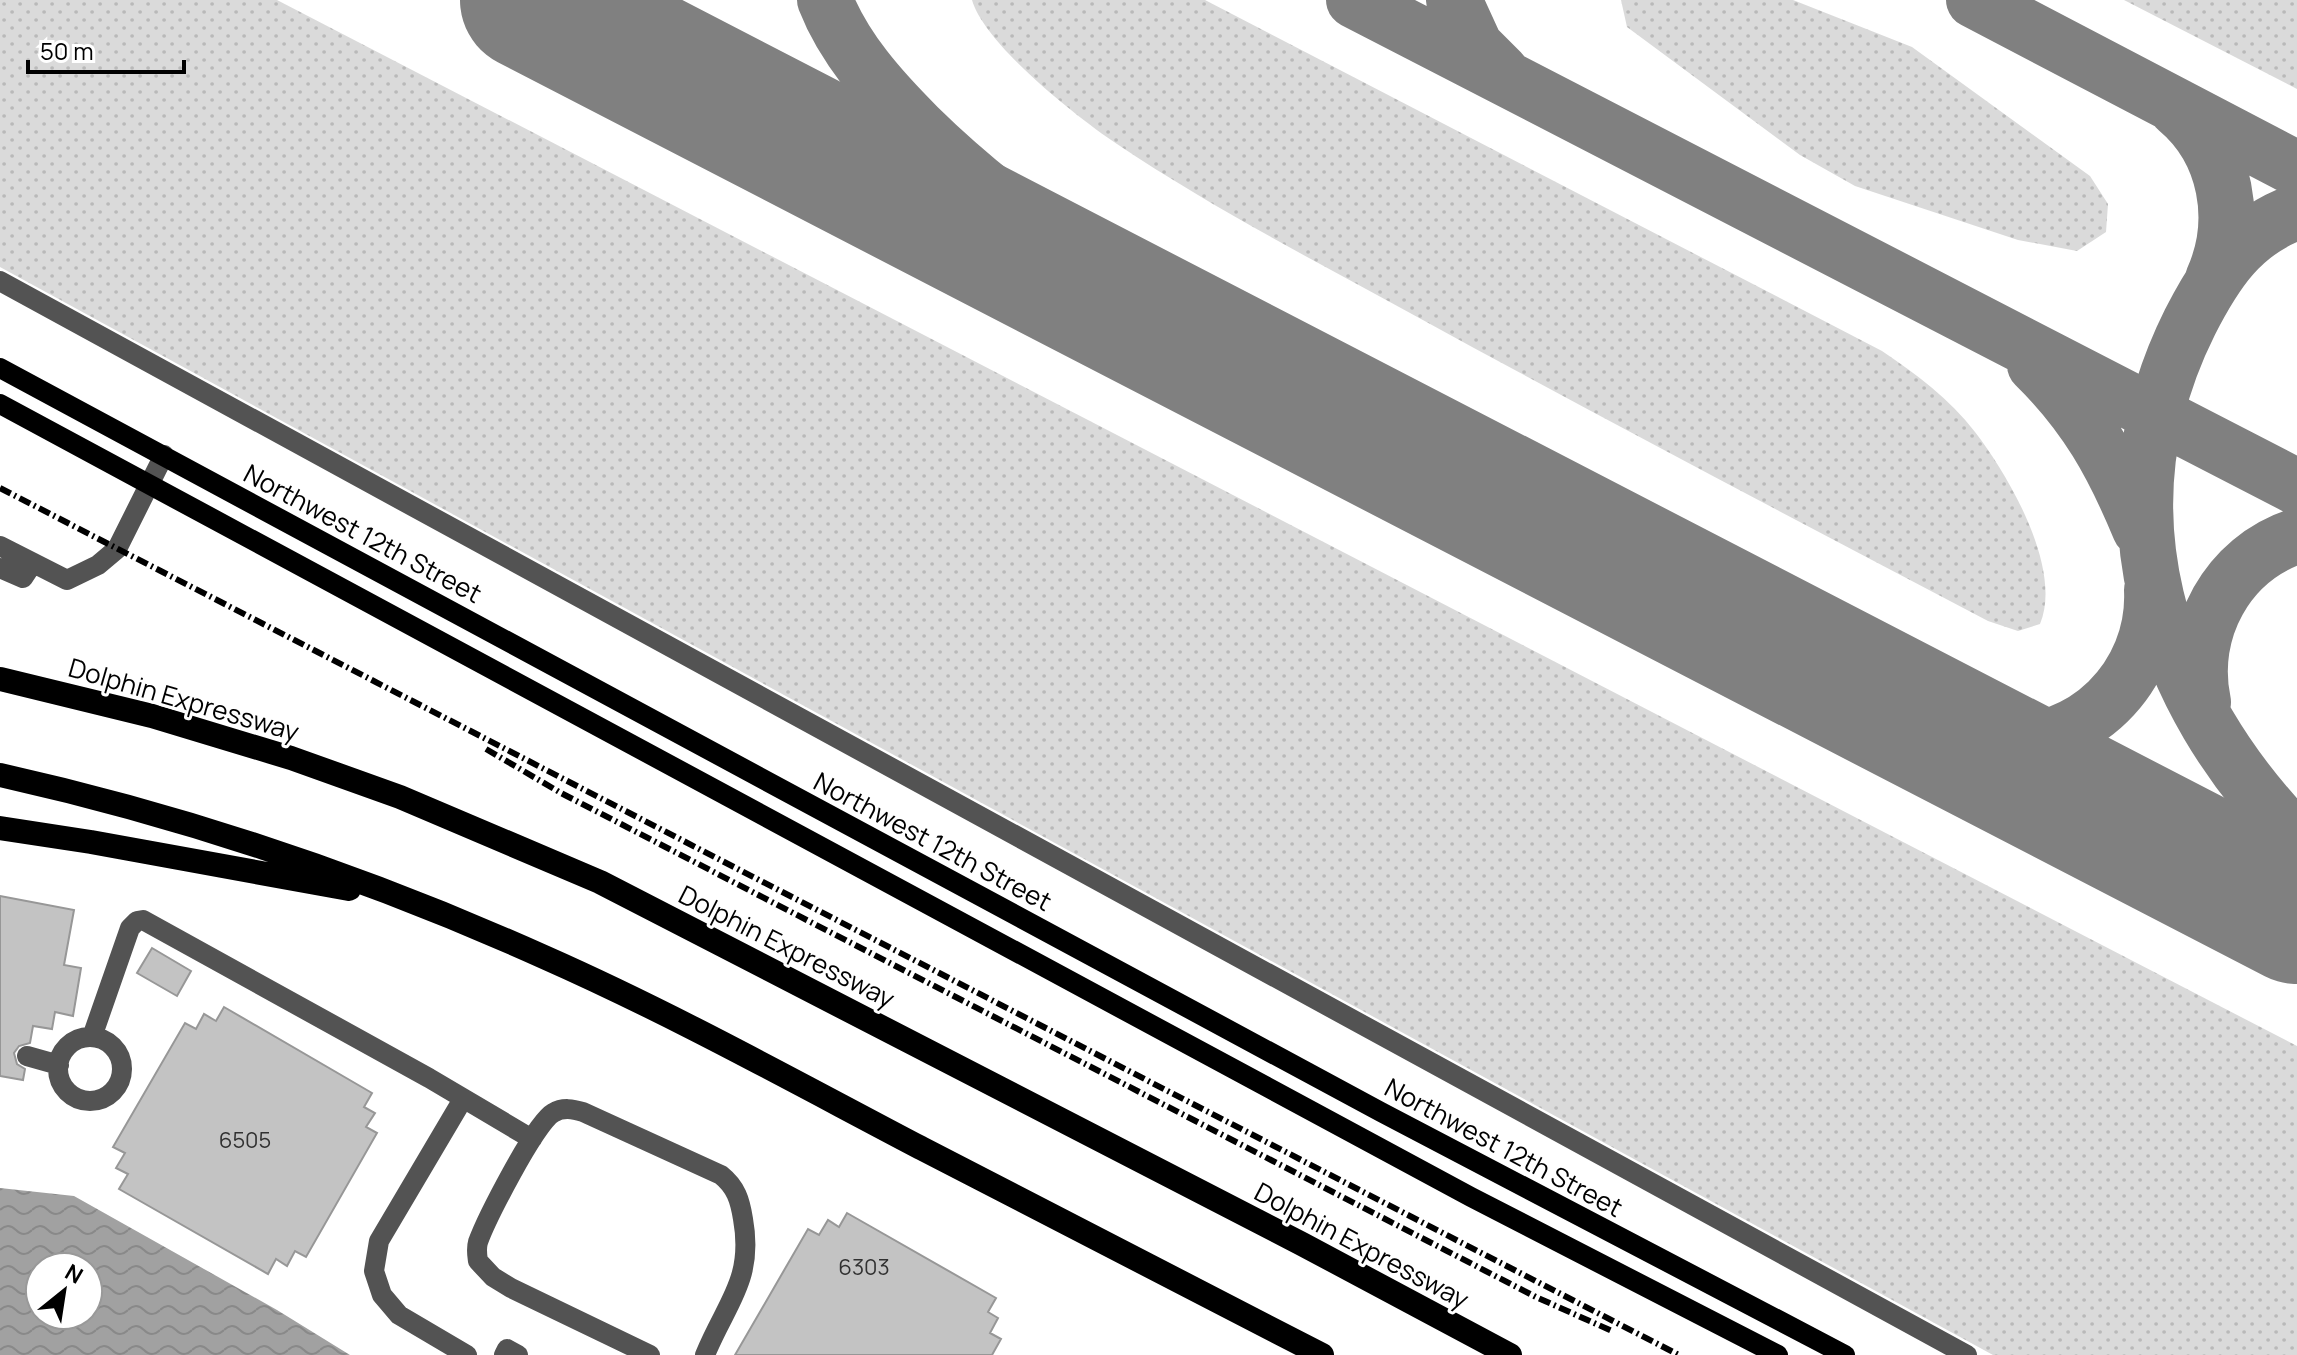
<svg xmlns="http://www.w3.org/2000/svg" width="2297" height="1355" font-family="Manrope,sans-serif">
  <style>
    .grass { fill: url(#grass-dots) }
    .water { fill: url(#water-waves); fill-rule: evenodd }
    .lines { fill: none; stroke-linecap: round; stroke-linejoin: round }
    .taxiway { stroke: #808080; stroke-width: 56 }
    .runway { stroke: #808080; stroke-width: 140 }
    .building { fill: #c3c3c3; stroke: #979797; stroke-width: 2 }
    .minor { stroke: #535353; stroke-width: 20 }
    .major { stroke: #000; stroke-width: 20 }
    .highway { stroke: #000; stroke-width: 24 }
    .rail { stroke: #000; stroke-width: 6; stroke-dasharray: 12 4 2 4; stroke-linecap: butt }
    .labels { text-anchor: middle; dominant-baseline: central; stroke-width: 6; stroke-linejoin: round; paint-order: stroke }
    .number-label { font-size: 22px; fill: #313131 }
    .street-label { font-size: 26px; fill: #000; stroke: #fff }
  </style>
  <defs>
    <pattern id="grass-dots" width="8" height="8" patternUnits="userSpaceOnUse" patternTransform="scale(2)"><rect width="8" height="8" fill="#dadada"/><path d="M2 2h.1M6 6h.1" fill="none" stroke="#b9b9b9" stroke-width="1.8" stroke-linecap="round"/></pattern>
    <pattern id="water-waves" width="16" height="10" patternUnits="userSpaceOnUse" patternTransform="scale(2)"><rect width="16" height="10" fill="#a1a1a1"/><path d="M0 5q4-4 8 0t8 0" fill="none" stroke="#898989"/></pattern>
  </defs>
  <rect width="100%" height="100%" fill="#fff"/>
  <path class="grass" d="M0 0H277L2297 1046V1355H1993L0 267Z
    M972 0H1205L1882 351C1916 374 1950 399 1975 432 2009 476 2063 569 2040 624L2018 631 1988 621C1798 521 1609 422 1421 319 1319 263 1214 209 1117 144 1078 118 985 45 972 0Z
    M1621 0H1793L1912 47 2090 176 2108 204 2106 232 2077 251 2018 240 1855 186 1800 155 1627 27Z
    M2124 0H2297V89Z"/>
  <path class="water" d="M0 1188 74 1196 277 1310 350 1355H0ZM40 1267H88V1315H40Z"/>
  <g class="lines">
    <path class="taxiway" d="M825 0C844 49 881 90 918 127 1061 268 1252 362 1424 463
      M1354 0 2297 487
      M1454 0 1475 46 1501 72
      M1974 0 2297 169
      M2177 109C2227 151 2239 221 2213 279
      M2297 212C2242 231 2215 273 2190 322 2097 508 2157 697 2297 839
      M2035 365C2086 415 2113 464 2140 529
      M2203 702C2188 631 2227 559 2297 536
      M1896 708C1928 720 1962 738 1996 741 2083 750 2156 677 2152 590"/>
    <path class="runway" d="M530 0 2297 914"/>
  </g>
  <path class="building" d="M0 896 74 910 64 965 81 968 73 1016 55 1012 52 1029 33 1026 30 1043 19 1046 14 1053 17 1064 25 1069 23 1080 0 1076Z
    M152 948 191 971 177 996 137 973Z
    M224 1007 372 1093 364 1107 375 1113 366 1127 377 1133 306 1257 295 1251 287 1266 276 1259 268 1274 119 1189 128 1174 116 1168 125 1153 113 1147 185 1023 196 1029 204 1014 216 1021Z
    M847 1213 996 1298 988 1312 998 1318 990 1333 1001 1339 992 1355H735L808 1229 819 1235 828 1220 839 1227Z"/>
  <g class="lines">
    <path class="minor" d="M0 281 1967 1355
      M0 546 67 580 98 565 117 549 164 455
      M0 568 23 578 33 563
      M92 1037 130 928 137 921 143 920 429 1078 532 1139
      M58 1069a32 32 0 1 1 64 0a32 32 0 1 1-64 0Z
      M27 1056 59 1065
      M463 1099 379 1241 374 1271 382 1295 399 1315 467 1355
      M504 1355 507 1349 518 1355
      M650 1355 511 1288 493 1277 478 1261C477 1254 476 1249 478 1242 486 1220 535 1123 553 1113 563 1107 573 1109 583 1112L721 1175C736 1187 740 1200 743 1219 754 1280 726 1303 705 1355"/>
    <path class="major" d="M0 368 1381 1112 1845 1355
      M0 404 1471 1197 1778 1355"/>
    <path class="highway" d="M0 679 152 716 291 758 400 797 600 882 1302 1244 1510 1355
      M0 775C188 817 368 878 544 957 673 1014 797 1083 921 1148 1055 1217 1189 1286 1322 1355
      M0 828 91 842 349 889"/>
    <path class="rail" d="M0 488 1679 1355
      M486 749 561 793 1536 1297 1612 1331"/>
  </g>
  <g class="labels">
    <g class="number-label">
      <text x="245" y="1140">6505</text>
      <text x="864" y="1267">6303</text>
    </g>
    <g class="street-label">
      <text transform="translate(363 533) rotate(28)">Northwest 12th Street</text>
      <text transform="translate(184 699) rotate(16)">Dolphin Expressway</text>
      <text transform="translate(933 841) rotate(28)">Northwest 12th Street</text>
      <text transform="translate(787 946) rotate(27)">Dolphin Expressway</text>
      <text transform="translate(1504 1147) rotate(28)">Northwest 12th Street</text>
      <text transform="translate(1362 1245) rotate(28)">Dolphin Expressway</text>
    </g>
  </g>
  <g transform="translate(64 1291) rotate(30)"><circle r="38" fill="#ffffff" stroke="#999999" stroke-width="2"/>
  <path d="M0-6L14 30L0 20L-14 30Z" fill="#000000"/>
  <text y="-12" font-size="22" font-weight="bold" text-anchor="middle" fill="#000000">N</text>
  </g>
  <path d="M28 60v12h156v-12" fill="none" stroke="#000000" stroke-width="4"/>
  <text x="40" y="60" font-size="24" fill="#000000" stroke="#ffffff" stroke-width="6" paint-order="stroke">50 m</text>
</svg>
